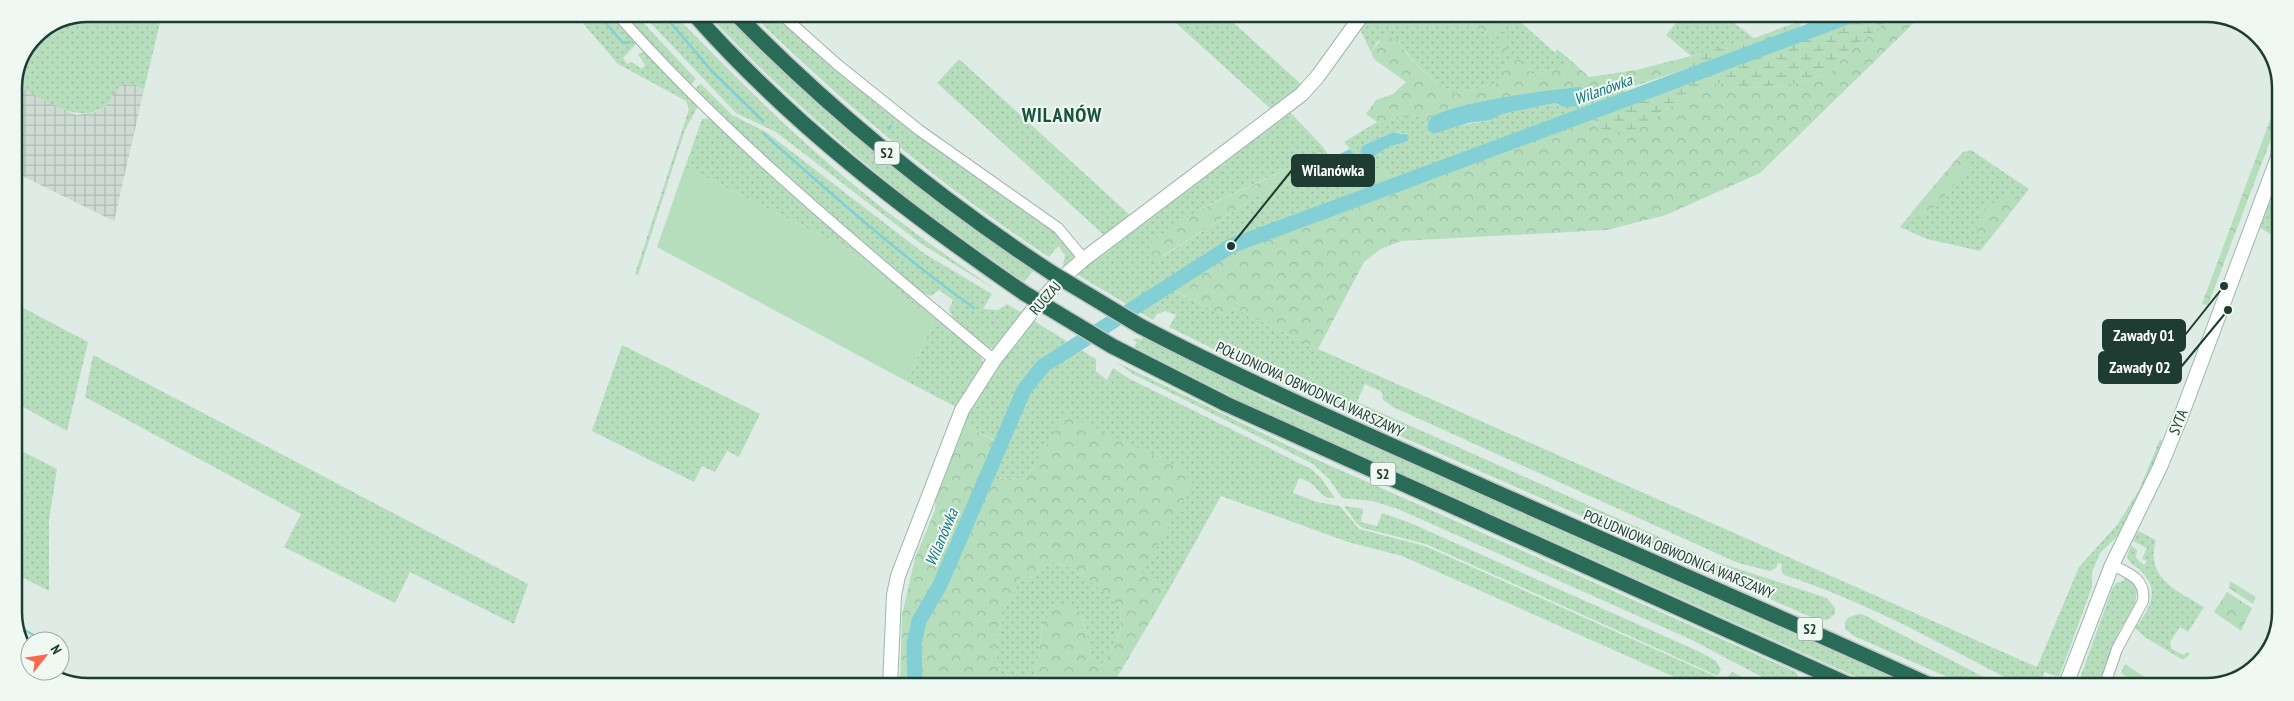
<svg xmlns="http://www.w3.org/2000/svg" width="2294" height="701" font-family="'PT Sans Narrow',sans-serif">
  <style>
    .industrial { fill: url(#industrial-grid) }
    .grass { fill: url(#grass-dots); fill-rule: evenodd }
    .forest { fill: url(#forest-crowns) }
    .wetland { fill: url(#wetland-marsh) }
    .pitch { fill: #b6debd }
    .water { fill: #82d0d5 }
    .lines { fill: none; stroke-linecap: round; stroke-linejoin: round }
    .stream { stroke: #82d0d5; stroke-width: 2.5 }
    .river { stroke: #82d0d5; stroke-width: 15 }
    .street-casing { stroke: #a2b3ac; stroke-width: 12 }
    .secondary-casing { stroke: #9db8ac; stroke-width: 16 }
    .highway-casing { stroke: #c0c8c6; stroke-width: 18 }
    .street { stroke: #fff; stroke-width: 10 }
    .secondary { stroke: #fff; stroke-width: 14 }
    .highway { stroke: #296b57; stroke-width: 15 }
    .highway-bridge-casing { stroke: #c0c8c6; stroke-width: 18; stroke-linecap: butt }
    .highway-bridge { stroke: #296b57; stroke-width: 15 }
    .labels { text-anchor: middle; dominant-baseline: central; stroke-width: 4; stroke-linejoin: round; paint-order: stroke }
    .shield { fill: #eff8f3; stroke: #5d746c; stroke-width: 1 }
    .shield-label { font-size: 14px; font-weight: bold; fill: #1f3c32 }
    .street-label { font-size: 15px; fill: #1f3c32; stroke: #eff8f3 }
    .water-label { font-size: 16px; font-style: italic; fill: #15747c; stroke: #eff8f3 }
    .district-label { font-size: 20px; font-weight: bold; letter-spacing: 1px; fill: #19503e; stroke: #eff8f3 }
    .rim { fill: none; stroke: #1f3c32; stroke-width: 2.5 }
    .leader { fill: none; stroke: #1f3c32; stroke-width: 2 }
    .callout-dot { fill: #1f3c32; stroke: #eff8f3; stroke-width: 2 }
    .callout { fill: #1f3c32; stroke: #1f3c32; stroke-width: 2 }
    .callout-label { font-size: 16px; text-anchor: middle; font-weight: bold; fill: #fff }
  </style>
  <defs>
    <pattern id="industrial-grid" width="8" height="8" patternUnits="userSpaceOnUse" patternTransform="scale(1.25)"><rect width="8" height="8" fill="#cddbd3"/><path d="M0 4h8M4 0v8" fill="none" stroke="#b0bdb6"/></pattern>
    <pattern id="grass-dots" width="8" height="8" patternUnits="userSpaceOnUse" patternTransform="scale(1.25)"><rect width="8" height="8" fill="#b6debd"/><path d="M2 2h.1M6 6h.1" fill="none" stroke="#9cbfa3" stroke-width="1.8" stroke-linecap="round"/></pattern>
    <pattern id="forest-crowns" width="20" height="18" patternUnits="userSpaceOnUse" patternTransform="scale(1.25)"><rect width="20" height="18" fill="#b6debd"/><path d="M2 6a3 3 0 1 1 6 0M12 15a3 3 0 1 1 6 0" fill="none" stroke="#9cbfa3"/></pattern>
    <pattern id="wetland-marsh" width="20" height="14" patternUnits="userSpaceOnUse" patternTransform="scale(1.25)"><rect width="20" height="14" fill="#b6debd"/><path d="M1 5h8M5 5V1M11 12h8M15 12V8" fill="none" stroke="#9cbfa3"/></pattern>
  </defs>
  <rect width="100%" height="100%" fill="#dfebe5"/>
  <path class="industrial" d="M15 84 76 115 96 112 106 106 114 90 123 84 136 85 144 90 114 221 14 172Z"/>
  <path class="grass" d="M88 14H162L144 90 136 85 123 84C113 91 111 102 104 107 76 126 41 97 15 84L36 35Z
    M575 14H611L637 43 623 58 627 64 631 62 642 69 645 65 638 54 644 52 698 106 685 130 638 275 635 274 689 109 686 101 618 64Z
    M626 14H635L696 79 690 85 624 16Z
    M642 14H674C724 65 773 116 827 162 880 209 938 250 996 290L920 243 776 132 736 113Z
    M708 15H726C818 113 923 193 1033 271L1024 282C986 255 947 228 910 200 838 143 771 81 708 15Z
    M753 15H774L854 84 936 148 1054 230 1074 254 1072 261 1066 268 1063 266 1065 255 1058 246 1049 257C942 187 844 104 753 15Z
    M1167 15H1225L1302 85 1271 109Z
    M1370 15H1458L1487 34 1500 23 1490 15H1513L1555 53 1557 49 1574 63 1532 75 1528 67 1505 81 1454 94C1431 78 1412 64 1398 40L1378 41 1371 52 1360 29Z
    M1682 16H1725L1755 39 1691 56 1666 35Z
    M959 59 1130 215 1104 235 937 83Z
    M701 84 732 115 766 132 925 254 992 294 983 309 998 310 1007 304 1025 315 998 347 989 349 986 347 955 321 949 310 953 300 939 290 931 296 922 293 800 189 696 92 697 86Z
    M1607 88H1628L1618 98 1393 180 1378 168 1366 173 1346 187 1351 197 1210 253 1163 285 1128 305 1073 272 1289 111 1323 147 1304 161 1202 208 1162 257 1267 190 1310 171 1331 158 1335 166 1357 157 1344 142 1377 122 1380 124 1397 117 1408 118 1417 115 1427 124 1428 131 1491 120 1501 114 1555 103 1564 107 1588 101 1586 94ZM1393 132 1403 133 1408 141 1360 152 1362 146Z
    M712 118 980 354 984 365 958 408 906 381 934 322 848 249 685 167 702 119Z
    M1971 150 2029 189 1980 251 1927 239 1900 227 1963 152Z
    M2269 203 2280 209 2279 239 2260 228Z
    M1168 288 1225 316 1234 308 1318 349 2037 667 2079 567 2117 525 2139 490 2160 439 2165 443 2123 531 2100 553 2092 572V587L2059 677 2044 672 2043 679 2047 687H2023C1945 646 1868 602 1784 575L1781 569 1782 564 1778 563 1776 568 1770 571 1738 563 1393 407 1383 400 1382 392 1365 384 1357 402 1711 560 1827 598 1835 608V614L1827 620 1813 618 1298 391 1169 327 1176 315 1165 311 1157 314 1153 320 1136 310Z
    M14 303 88 342 67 431 14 402Z
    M1031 319 1071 344C1023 372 1018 393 998 442L961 423 996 364Z
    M1144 336 1269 401 1914 687H1879L1256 409 1134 347 1137 342 1133 340 1136 338 1141 340Z
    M622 345 760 414 739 457 727 451 715 472 702 466 694 482 592 431Z
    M1078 348 1096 359V371L1107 380 1113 368 1128 378 1311 469 1321 478 1335 498C1324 499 1321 493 1314 486 1311 482 1304 480 1299 478L1293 493 1317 502 1340 506 1359 529 1425 546 1717 677 1712 687H1697L1402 556 1348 542 1221 496 1168 591 1142 573 1092 428 1066 415 1026 478 995 479C1003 450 1018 398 1040 376 1050 365 1065 357 1078 348Z
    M93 355 528 584 514 624 410 572 395 603 284 547 301 514 85 397Z
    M1116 362 1320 461 1796 672 1803 685 1802 687H1781L1692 640 1398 509 1372 501 1342 498 1329 479 1313 464 1133 374Z
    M14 447 57 469 49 520V591L14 573Z
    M1344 506 1363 509 1361 522 1377 526 1382 513 1408 522 1700 652 1716 661 1721 669 1718 676 1426 544 1363 528 1357 524Z
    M2138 531 2156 540C2145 578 2176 590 2204 607L2188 632 2180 627 2170 642 2172 649 2184 655 2187 652 2190 654 2183 660 2145 637 2135 628C2149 609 2162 591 2140 570 2135 565 2129 564 2127 556L2131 545 2137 550 2136 558 2144 565 2147 561 2142 559 2147 548 2133 541Z
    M1054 562C1080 569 1102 590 1120 608L1121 629 1105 661 1099 667 1093 664 1082 613 1043 622 1034 686H1004C987 649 1003 610 1021 577L1029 578Z
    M2126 577 2135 585 2137 591 2135 605 2120 630 2100 687H2084L2078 684 2112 589 2116 583 2123 581Z
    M1859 614 1864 615 2003 687H1970L1854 636 1845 629V622L1849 617Z
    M1732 672 1763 687H1742L1725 679Z"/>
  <path class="forest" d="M1458 15C1472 15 1496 10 1501 27L1498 33 1487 34Z
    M1893 16H1921L1760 173 1666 215 1606 230 1401 241 1381 249 1364 262 1318 349 1234 308 1225 316 1163 285 1210 253 1351 197 1346 187 1366 173 1378 168 1393 180 1558 120 1564 125 1592 114 1596 127H1642L1678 101 1719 83 1740 88 1785 86 1829 74 1847 53Z
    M1803 20C1797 38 1768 42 1752 48L1749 40Z
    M1506 35 1509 40 1504 55 1500 58 1496 57 1502 37Z
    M1384 36 1398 40C1412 65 1431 78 1454 94L1505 81 1502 76V66L1509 59 1518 58 1528 67 1532 75 1574 63 1589 77 1636 70 1691 56 1689 68 1628 88H1607L1586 94 1585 90 1567 88 1464 106 1431 118 1427 124 1417 115 1408 118 1397 117 1380 124 1366 114 1376 100 1393 94 1406 82 1374 59 1371 52Z
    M2280 93V108L2275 128 2208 305 2202 304Z
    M1323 147 1331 158 1310 171 1267 190 1153 262 1150 244C1199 199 1269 186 1323 147Z
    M1960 155 1972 164 1929 213 1918 218 1911 213Z
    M2003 196 2021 199 1990 238 1983 239 1976 235 1980 212Z
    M1066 414 1179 467 1193 484 1142 572 1168 591 1112 686H1034L1043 622 1058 606H1068L1082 613 1093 664 1099 667 1105 661 1121 629 1120 608C1102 590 1080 569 1054 562L1029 578 1021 577C1003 610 987 649 1004 686H900L902 615 915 558 935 510 936 492 961 423 1004 446 996 479 1026 478Z
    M2230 581 2256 597 2253 604 2229 588Z
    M2227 592 2252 608 2241 631 2214 612Z
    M2125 664 2146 678 2142 686 2121 673Z"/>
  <path class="wetland" d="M1857 16H1893L1847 53 1829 74 1785 86 1740 88 1719 83 1678 101 1642 127 1621 135 1596 127 1592 114 1693 78 1689 68 1691 56 1749 40 1755 55Z"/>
  <path class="pitch" d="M685 167 848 249 934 322 906 381 657 247Z"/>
  <path class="water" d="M1580 87 1585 90 1588 101 1581 106 1564 107 1555 103 1502 114 1491 120 1468 123 1436 133 1428 131C1427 126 1427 121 1432 117 1452 103 1552 89 1580 87Z
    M1393 132 1408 135V141L1388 147 1368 160 1360 152 1362 146Z
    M1350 149 1360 161 1359 164 1342 171 1335 166 1331 158Z"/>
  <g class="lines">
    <path class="stream" d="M598 14 623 43 630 42
      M652 21 660 14
      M670 22 711 70 763 121
      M889 129 891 126
      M764 134C832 195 900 255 974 308
      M17 626 45 641"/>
    <path class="river" d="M915 686 914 644 919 621 940 585 1024 390 1043 366 1231 246 1850 16"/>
    <defs>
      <path id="street" d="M617 14C730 142 865 251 994 360
        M782 15 838 65 919 130 1058 228 1084 259
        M2104 687 2117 649 2143 601C2146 579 2129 573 2112 565"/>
      <path id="secondary" d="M890 686 894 595 898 576 962 410 994 360 1037 305 1061 279 1084 259 1302 94 1318 76 1362 15
        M2065 687 2112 565 2160 467 2181 416 2280 152"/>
      <path id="highway" d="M694 14C790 123 905 211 1024 293
        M737 15C833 113 938 198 1052 273
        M1140 326C1243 380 1348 426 1453 473 1613 545 1775 614 1934 687
        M1112 346 1226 404 1854 687"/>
    </defs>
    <use href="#street" class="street-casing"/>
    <use href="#secondary" class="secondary-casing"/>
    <use href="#highway" class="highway-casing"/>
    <use href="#street" class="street"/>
    <use href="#secondary" class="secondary"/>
    <use href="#highway" class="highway"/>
    <defs>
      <path id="highway-bridge" d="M1052 273 1140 326
        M1024 293 1112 346"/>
    </defs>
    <use href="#highway-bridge" class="highway-bridge-casing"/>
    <use href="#highway-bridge" class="highway-bridge"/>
  </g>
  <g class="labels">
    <g class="shield">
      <rect x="874.5" y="141.5" width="25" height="23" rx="4"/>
      <rect x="1370.5" y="462.5" width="25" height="23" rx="4"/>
      <rect x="1797.5" y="617.5" width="25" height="23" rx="4"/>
    </g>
    <g class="shield-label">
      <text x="887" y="153">S2</text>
      <text x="1383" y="474">S2</text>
      <text x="1810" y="629">S2</text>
    </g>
    <g class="street-label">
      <text transform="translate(1045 298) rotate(-49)">RUCZAJ</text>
      <text transform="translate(1310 389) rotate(25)">POŁUDNIOWA OBWODNICA WARSZAWY</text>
      <text transform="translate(2178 422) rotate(-68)">SYTA</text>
      <text transform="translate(1679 554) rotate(23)">POŁUDNIOWA OBWODNICA WARSZAWY</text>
    </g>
    <g class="water-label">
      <text transform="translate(1603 89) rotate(-20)">Wilanówka</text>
      <text transform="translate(941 537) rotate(-67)">Wilanówka</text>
    </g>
    <g class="district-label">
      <text x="1062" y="115">WILANÓW</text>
    </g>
  </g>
  <path d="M0 0H2294V701H0ZM88 22H2206A66 66 0 0 1 2272 88V612A66 66 0 0 1 2206 678H88A66 66 0 0 1 22 612V88A66 66 0 0 1 88 22Z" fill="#eff8f3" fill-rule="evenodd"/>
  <path class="rim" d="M88 22H2206A66 66 0 0 1 2272 88V612A66 66 0 0 1 2206 678H88A66 66 0 0 1 22 612V88A66 66 0 0 1 88 22Z"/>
  <path class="leader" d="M1231 246L1292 170M2224 286L2185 335M2228 310L2181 367"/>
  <g class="callout-dot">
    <circle cx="1231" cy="246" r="5"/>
    <circle cx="2224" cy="286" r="5"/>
    <circle cx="2228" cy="310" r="5"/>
  </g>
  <g class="callout">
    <rect x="1292" y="155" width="82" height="31" rx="5"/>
    <rect x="2103" y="320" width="82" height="31" rx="5"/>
    <rect x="2099" y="352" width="82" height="31" rx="5"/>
  </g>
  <g class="callout-label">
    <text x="1333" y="176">Wilanówka</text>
    <text x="2144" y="341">Zawady 01</text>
    <text x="2140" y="373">Zawady 02</text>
  </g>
  <g transform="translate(45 656) rotate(60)"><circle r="24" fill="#eff8f3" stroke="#9cada6"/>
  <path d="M0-4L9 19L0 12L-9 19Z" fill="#fc684c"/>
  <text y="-8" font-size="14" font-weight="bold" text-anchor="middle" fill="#1f3c32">N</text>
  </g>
</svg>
